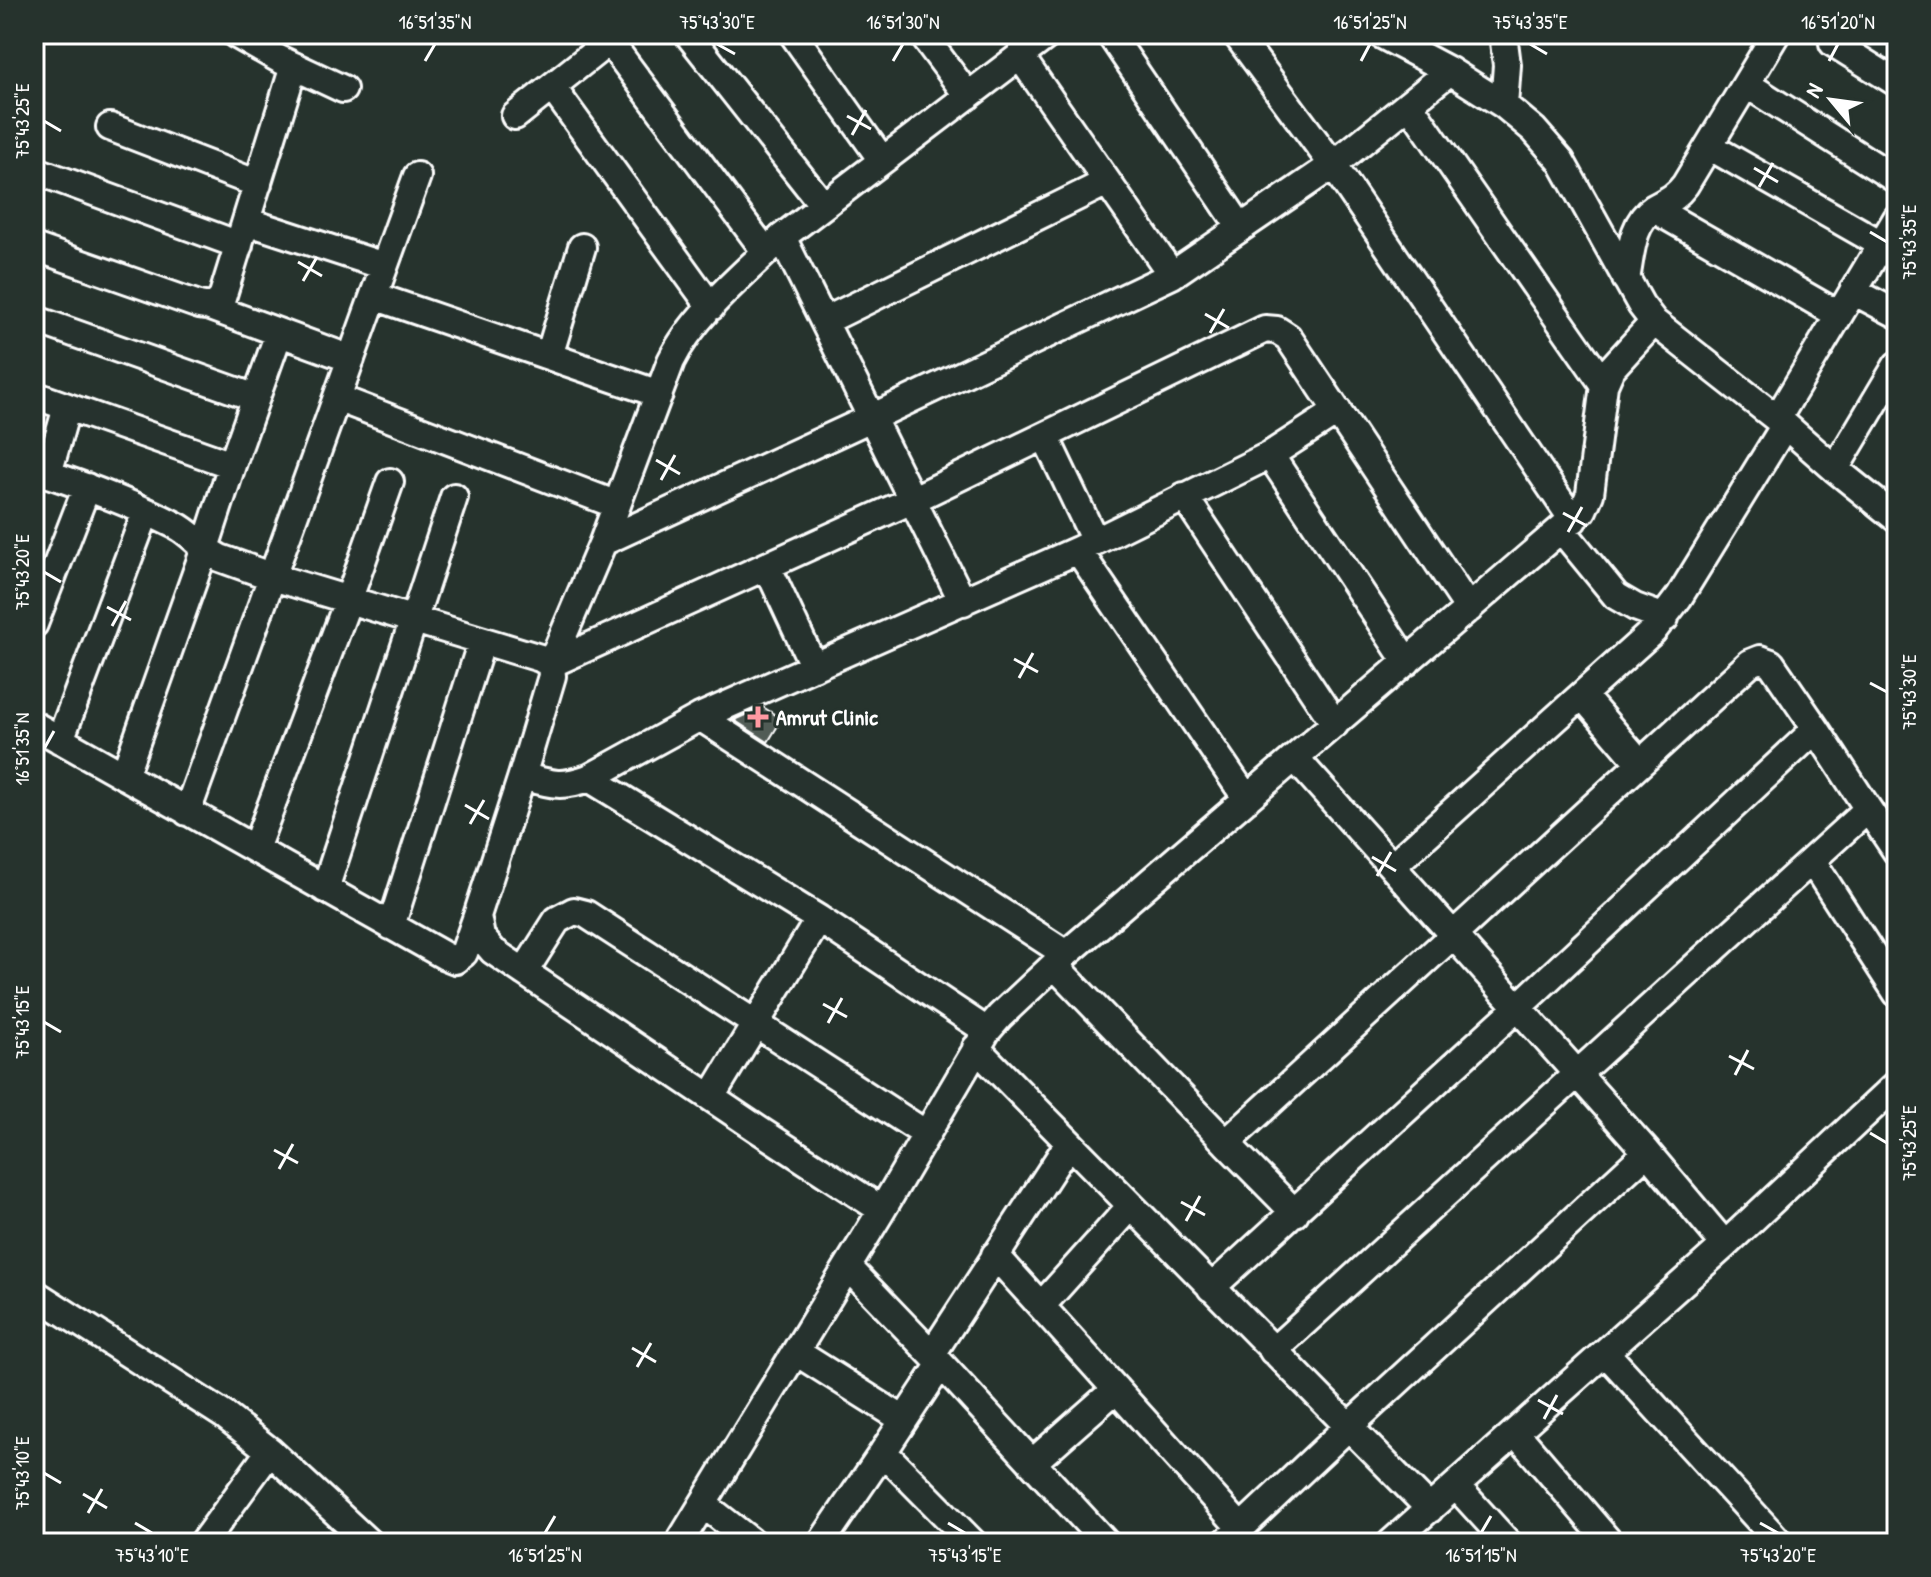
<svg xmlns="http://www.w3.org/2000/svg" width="1931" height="1577" font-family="'Patrick Hand',sans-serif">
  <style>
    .building { fill: #515c57; stroke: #fff; stroke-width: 2 }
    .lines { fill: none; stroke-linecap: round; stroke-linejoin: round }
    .minor-casing { stroke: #fff; stroke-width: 32 }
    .minor { stroke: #26332d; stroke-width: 26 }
    .ticks { fill: none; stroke: #fff; stroke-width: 3 }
    .poi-dot { fill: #ff9aa2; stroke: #26332d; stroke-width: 3 }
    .labels { text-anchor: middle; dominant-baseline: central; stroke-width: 6; stroke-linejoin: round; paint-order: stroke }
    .poi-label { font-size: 22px; font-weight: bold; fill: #fff; stroke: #26332d; text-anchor: start }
    .neatline { fill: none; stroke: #fff; stroke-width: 3 }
    .ticks-label { font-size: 20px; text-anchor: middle; fill: #fff }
  </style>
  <rect width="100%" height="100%" fill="#26332d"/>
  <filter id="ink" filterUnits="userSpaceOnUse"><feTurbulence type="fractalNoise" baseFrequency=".0125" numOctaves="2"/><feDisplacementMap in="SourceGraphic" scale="16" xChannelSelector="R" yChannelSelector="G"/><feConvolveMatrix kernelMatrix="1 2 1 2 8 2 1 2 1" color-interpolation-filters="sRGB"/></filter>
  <g filter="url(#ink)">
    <path class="building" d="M763 707 782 719 768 742 734 720Z"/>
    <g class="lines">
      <defs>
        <path id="minor" d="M235 34 279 59 343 89
          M688 34 823 205
          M793 34 882 160
          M922 34 968 96
          M1110 34 1241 228
          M1380 34 1450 71 1504 105 1534 130 1561 161 1641 305 1654 322 1785 425 1835 469 1897 519
          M1503 34 1507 65 1504 105
          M1840 34 1833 43 1897 83
          M609 41 766 252
          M1020 56 1172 275
          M1450 71 1333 165 1573 520
          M1746 84 1897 180
          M552 87 711 307
          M1409 104 1604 385
          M515 116 618 34
          M110 127 258 184
          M1709 146 1881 244
          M34 170 239 245
          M1654 209 1839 315
          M246 221 384 266
          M34 247 199 305C210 307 215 307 222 298L294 66
          M1626 279C1631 255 1631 223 1654 208 1668 200 1675 198 1685 185L1776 34
          M1853 291 1897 314
          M374 296 659 394
          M210 307 351 359
          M34 319 256 398
          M825 321 1107 182
          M549 356 582 247
          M34 395 232 465
          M337 398 617 505
          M1777 419 1897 218
          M1045 436 1095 541
          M1270 455 1338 411
          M34 469C82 485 130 502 175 525 192 533 203 550 220 558L273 577 540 658 551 664 552 676 522 776 477 916 481 937 493 951 759 1130 882 1210
          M1835 469 1897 365
          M48 474 67 407
          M1184 496 1335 724
          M1562 530 1616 596 1635 607 1665 618
          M603 542 671 361C694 314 745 273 782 237
          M1078 550 1247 799
          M767 566 814 667
          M963 602 782 237 1049 34
          M34 624 87 487
          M551 664 912 500 1265 329 1277 330 1288 337 1469 609
          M551 664 603 542 871 418 1172 275 1333 165 1236 34
          M1582 695 1640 763
          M700 717 1066 954
          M34 725 445 956 455 960 464 953 477 916
          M60 740 146 512
          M1295 758 1647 1152 1725 1245
          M124 776 205 548 232 465 279 333
          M522 776C551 784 560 788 589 778L700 717 1078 550 1270 455 1407 662
          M589 778 819 919 987 1031
          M187 812 417 176
          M255 849 348 601 390 482
          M1812 861 1897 993
          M1392 866 1653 631 1679 597 1785 425
          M325 889 454 497
          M391 926 482 641
          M1054 965 1226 1143 1750 663 1760 659 1771 663 1816 729
          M524 972 557 920 574 911 586 914 926 1134
          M976 1048 1430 1509
          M711 1097 819 919
          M1226 1143 1295 1213
          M995 1255 1241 1528
          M848 1267 941 1364
          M1211 1288 1518 1007 1816 729 1868 809
          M34 1293 224 1415 270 1451
          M1041 1306 1131 1206
          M1273 1351 1868 809 1897 852
          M796 1352 904 1420
          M1605 1352 1780 1543
          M932 1354 1069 1143
          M1516 1433 1610 1543
          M1032 1463 1116 1389
          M1456 1486 1508 1543
          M703 1504 753 1543
          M203 1543 270 1451 369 1543
          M679 1543 882 1210 987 1031 1000 1016 1066 954 1583 510 1590 494 1604 385 1611 369 1654 322
          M821 1543 883 1452
          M973 1543 883 1452 941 1364 1106 1543
          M1225 1543 1348 1427 1647 1152
          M1391 1543 1725 1245 1897 1084"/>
      </defs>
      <use href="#minor" class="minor-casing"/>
      <use href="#minor" class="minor"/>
    </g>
  </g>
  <path class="ticks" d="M717 44 735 54M1530 44 1547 54M425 61 435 44M893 61 903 44M1361 61 1370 44M1829 61 1838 44M847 116 871 129M44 121 61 131M852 135 866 110M1754 168 1778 182M1759 187 1773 163M1870 232 1887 242M298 262 322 276M303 281 317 257M1205 314 1229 328M1210 333 1224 309M656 460 680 474M661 480 675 455M1563 513 1587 526M1568 532 1582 507M44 572 61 582M107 607 131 620M112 626 126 601M1014 659 1038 672M1019 678 1033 653M1870 683 1887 692M44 749 54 731M465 805 489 819M470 824 484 800M1372 857 1396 871M1377 876 1391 852M823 1004 847 1017M44 1022 61 1032M828 1023 842 998M1729 1056 1754 1069M1735 1075 1748 1050M1870 1133 1887 1143M274 1150 298 1163M279 1169 293 1144M1181 1202 1205 1215M1186 1221 1200 1196M632 1348 656 1362M637 1367 651 1343M1538 1400 1563 1414M1544 1419 1557 1395M44 1473 61 1483M83 1494 107 1508M88 1513 102 1489M135 1523 152 1533M948 1523 965 1533M1760 1523 1778 1533M545 1533 555 1516M1481 1533 1491 1516"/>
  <path class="poi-dot" d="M754 705h8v8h8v8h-8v8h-8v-8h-8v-8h8z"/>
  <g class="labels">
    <g class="poi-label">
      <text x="776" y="717">Amrut Clinic</text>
    </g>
  </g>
  <rect width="1931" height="1577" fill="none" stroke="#26332d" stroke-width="88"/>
  <g transform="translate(1831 100) rotate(299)" stroke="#26332d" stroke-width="6" paint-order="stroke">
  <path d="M0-6L14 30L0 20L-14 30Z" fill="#ffffff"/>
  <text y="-12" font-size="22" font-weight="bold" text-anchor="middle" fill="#ffffff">N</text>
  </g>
  <rect x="44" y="44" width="1843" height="1489" class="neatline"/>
  <g class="ticks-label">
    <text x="435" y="29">16°51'35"N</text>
    <text x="717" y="29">75°43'30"E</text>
    <text x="903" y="29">16°51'30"N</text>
    <text x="1370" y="29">16°51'25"N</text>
    <text x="1530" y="29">75°43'35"E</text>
    <text x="1838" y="29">16°51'20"N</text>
    <text transform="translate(22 121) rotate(-90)" y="7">75°43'25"E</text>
    <text transform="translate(1909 242) rotate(-90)" y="7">75°43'35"E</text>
    <text transform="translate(22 572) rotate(-90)" y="7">75°43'20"E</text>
    <text transform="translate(1909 692) rotate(-90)" y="7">75°43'30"E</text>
    <text transform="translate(22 749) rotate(-90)" y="7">16°51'35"N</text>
    <text transform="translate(22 1022) rotate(-90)" y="7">75°43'15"E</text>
    <text transform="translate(1909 1143) rotate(-90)" y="7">75°43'25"E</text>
    <text transform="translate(22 1473) rotate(-90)" y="7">75°43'10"E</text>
    <text x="152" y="1562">75°43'10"E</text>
    <text x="545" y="1562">16°51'25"N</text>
    <text x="965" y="1562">75°43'15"E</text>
    <text x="1481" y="1562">16°51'15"N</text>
    <text x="1778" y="1562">75°43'20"E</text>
  </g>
</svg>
